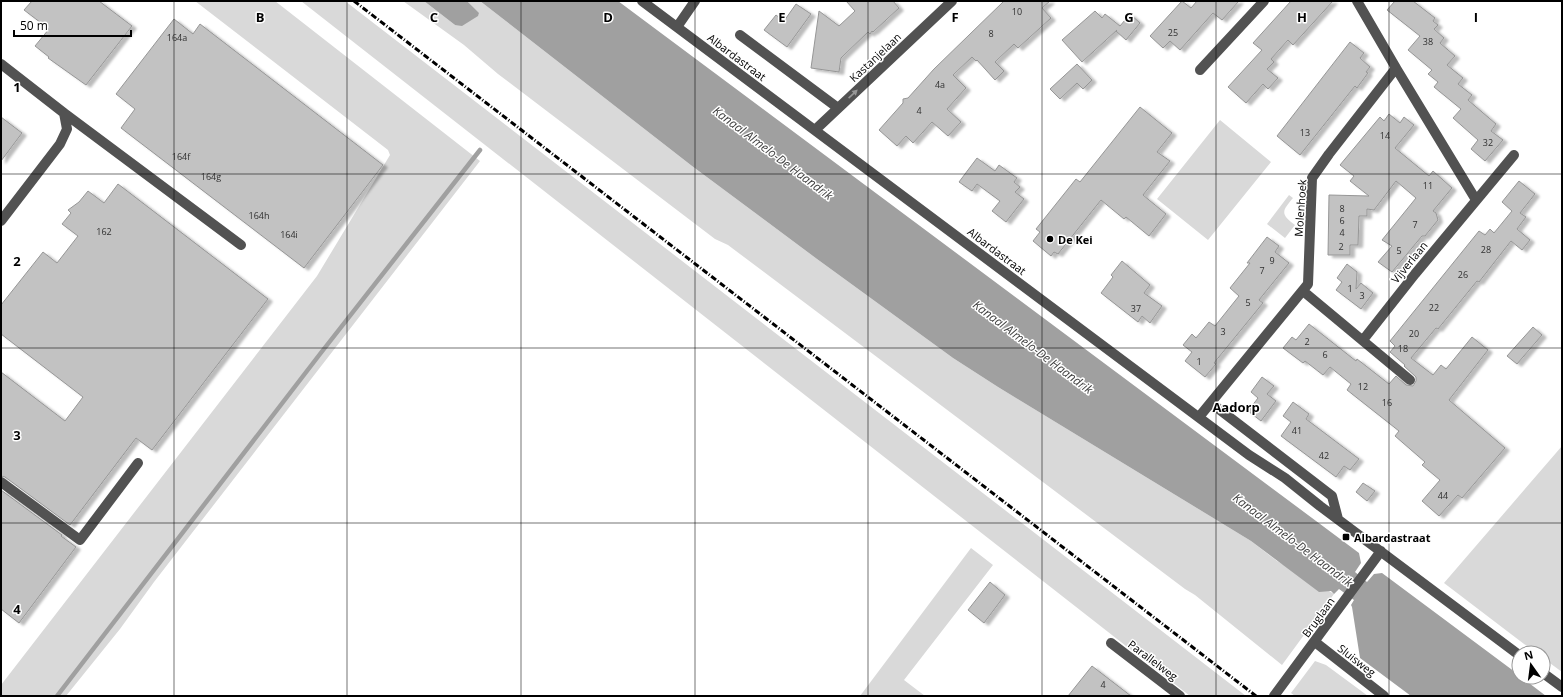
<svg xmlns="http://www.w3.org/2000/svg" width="1563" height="697" font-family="'Open Sans',sans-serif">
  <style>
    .green { fill: #d9d9d9 }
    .water { fill: #a0a0a0 }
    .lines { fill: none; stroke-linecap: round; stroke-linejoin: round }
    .stream { stroke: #a0a0a0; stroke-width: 4.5 }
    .building { fill: #c2c2c2; stroke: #969696; filter: url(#shadow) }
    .minor { stroke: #525252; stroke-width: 10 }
    .rail { stroke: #000; stroke-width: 3; stroke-dasharray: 6 2 1 2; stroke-linecap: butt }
    .oneway { fill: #979797 }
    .grid { fill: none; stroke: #000; stroke-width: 1; stroke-opacity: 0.55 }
    .poi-dot { fill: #000; stroke: #fff; stroke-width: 1.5 }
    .labels { text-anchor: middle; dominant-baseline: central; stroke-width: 3; stroke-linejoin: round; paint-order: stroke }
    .number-label { font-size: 9px; fill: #303030 }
    .street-label { font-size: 11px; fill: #000; stroke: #fff }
    .poi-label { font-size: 11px; font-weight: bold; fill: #000; stroke: #fff; text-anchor: start }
    .water-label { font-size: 12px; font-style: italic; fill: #414141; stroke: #fff }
    .quarter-label { font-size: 13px; font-weight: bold; fill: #000; stroke: #fff }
    .grid-label { font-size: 13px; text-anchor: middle; font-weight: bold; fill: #000; stroke: #fff; stroke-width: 3; stroke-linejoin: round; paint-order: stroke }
  </style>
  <defs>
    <filter id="shadow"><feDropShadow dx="4.5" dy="2.5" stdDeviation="1" flood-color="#0004"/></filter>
  </defs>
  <rect width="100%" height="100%" fill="#fff"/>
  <path class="green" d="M195 1H275L480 161 154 582 120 629 66 696H1V685L317 276 390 155 388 150Z
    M301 1H345L1246 696H1190Z
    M403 1H424L455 25 479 14 467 1H480L692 166 817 259 953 358 998 387 1251 541 1277 561 1334 594 1282 665 1195 595 1185 589 728 245 715 239 498 74 464 45Z
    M1220 120 1271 162 1208 240 1157 199Z
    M1289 195 1293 198C1282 211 1280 214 1295 225L1285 238 1267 224Z
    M1562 446V672L1543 658V653H1536L1444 583Z
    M971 548 993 565 904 680 925 696H860Z
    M1315 661 1326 665 1368 696H1295L1291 693Z"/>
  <path class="water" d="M424 1H467L479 13 478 16 462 26 455 25Z
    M480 1H618L1359 553 1361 563 1355 572 1367 582 1374 574 1382 573 1519 675V677H1521L1546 696H1411L1360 658 1352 607 1351 605 1354 600 1339 589 1334 594 1331 591 1319 592 1251 541 998 387 953 358 817 259 692 166Z"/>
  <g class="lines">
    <path class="stream" d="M57 696 320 354 480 150"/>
  </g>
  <path class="building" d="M32 1H99L132 26 86 85 48 58 49 57 35 46 49 29 24 10Z
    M846 1H893L899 8 873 32 872 31 870 34 868 32 841 58 839 72 811 68 819 11 839 26 855 11Z
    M1004 1H1050L1042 8 1051 18 1018 48 1014 44 995 62 1004 71 995 80 977 60 976 61 972 57 953 75 966 88 947 109 961 122 948 136 932 122 913 143 906 136 897 146 879 130 903 103V99L908 98 934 69Z
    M1182 1 1191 8 1197 1H1239L1222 20 1213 13 1180 50 1170 41 1163 48 1150 36Z
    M1291 1H1333L1293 45 1288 40 1271 59 1274 62 1267 69 1278 78 1268 89 1263 84 1246 103 1228 87 1262 50 1253 43Z
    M1395 1H1413L1435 18 1433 21 1438 25 1434 29 1444 38 1440 43 1455 56 1447 65 1463 78 1458 84 1472 95 1468 100 1496 124 1491 131 1503 140 1485 161 1471 149 1478 140 1453 118 1461 109 1434 87 1438 82 1428 74 1432 70 1408 50 1420 36 1387 10Z
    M796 4 811 14 787 47 764 30 776 15 784 21Z
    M1095 11 1102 18 1105 14 1120 26 1130 14 1140 23 1126 40 1116 31 1117 30 1082 62 1062 40Z
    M174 19 193 34 200 24 383 165 304 268 121 128 135 109 116 94Z
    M1350 42 1364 53 1360 58 1370 67 1366 72 1368 73 1357 88 1355 86 1300 155 1277 136Z
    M1077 64 1092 80 1083 89 1077 83 1060 99 1050 89Z
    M1140 107 1172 133 1157 152 1170 161 1143 195 1166 214 1149 236 1126 217 1124 219 1101 200 1058 254 1054 252 1051 256 1033 241 1040 232 1036 229 1076 179 1080 182Z
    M1389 114 1400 123 1404 117 1414 125 1395 148 1429 176 1433 171 1452 188 1433 211 1436 213 1438 220 1425 236H1422L1392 272 1378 262 1392 246 1382 240 1416 198 1396 181 1374 210 1367 209V216H1359L1358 245H1350V255H1328L1329 195 1369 196 1350 181 1354 176 1340 165 1380 117 1384 121Z
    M1 117 22 133 1 161Z
    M977 158 995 171 999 165 1017 178 1014 182 1020 187 1015 192 1024 199 1006 222 992 211 1000 201 977 184 972 191 959 182Z
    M1519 181 1535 194 1520 213 1526 217 1517 229 1530 240 1522 250 1511 241 1479 282 1477 281 1438 329 1436 328 1411 358 1433 375 1441 365 1446 369 1472 337 1488 350 1449 400 1505 448 1462 498 1458 495 1439 516 1422 501 1440 480 1422 465 1425 462 1395 436 1399 431 1347 390 1351 384 1330 367 1323 375 1305 361 1303 363 1283 348 1292 337 1296 340 1309 324 1356 361 1357 359 1389 384 1396 376 1406 385 1413 386 1416 381V377L1404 366 1405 365 1390 352 1395 346 1390 341 1479 231 1485 235 1490 229 1494 233 1512 211 1502 202Z
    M118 184 268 299 152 450 136 438 70 525 5 477 1 476V372L65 421 83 397 1 334V305L43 252 57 263 78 236 62 224 71 213 68 210 79 202 88 191 104 203Z
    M1267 237 1279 246 1275 252 1289 263 1259 300 1263 303 1214 363 1216 364 1205 377 1185 361 1192 352 1183 345 1192 334 1196 338 1209 322 1215 326 1239 296 1230 288 1250 263H1247Z
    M1122 261 1150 285 1144 293 1162 306 1150 323 1142 316 1138 322 1101 293 1113 277 1111 275Z
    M1347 264 1357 272 1356 289 1361 283 1373 293 1361 309 1336 290 1342 282 1337 278Z
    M1533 327 1542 335 1517 364 1507 356Z
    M1262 377 1274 386 1267 394 1276 401 1261 421 1248 411 1258 398 1251 392Z
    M1293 402 1309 414 1306 419 1359 459 1350 470 1344 466 1336 477 1281 436 1291 422 1283 416Z
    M1363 483 1375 491 1367 501 1356 492Z
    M1 490 62 535 61 536 76 547 19 623 1 609Z
    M990 582 1005 595 984 623 968 610Z
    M1092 666 1131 696H1068Z"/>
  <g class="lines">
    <path class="minor" d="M642 1 1249 455 1285 478 1320 506 1519 655
      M677 27 695 1
      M740 35 838 108
      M1 64 64 113 67 129 60 144 1 221
      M1396 68 1476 200
      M1200 70 1264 1
      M64 113 241 245
      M815 130 952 1
      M1303 291 1410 380
      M1363 340 1415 274 1514 155
      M1211 403 1332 496 1338 519
      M1199 417 1308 284 1312 178 1329 154 1396 68 1357 1
      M1 482 80 540 138 463
      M1315 642 1384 696
      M1111 643 1180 696
      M1543 673 1562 687
      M1274 696 1381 551"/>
    <path class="rail" d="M354 1 1256 696"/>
  </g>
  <defs><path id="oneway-solid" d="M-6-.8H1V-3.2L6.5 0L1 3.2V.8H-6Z"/></defs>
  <use class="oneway" href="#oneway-solid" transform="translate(853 94) rotate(-43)"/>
  <path class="grid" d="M174 1V696M347 1V696M521 1V696M695 1V696M868 1V696M1042 1V696M1216 1V696M1389 1V696M1 174H1562M1 348H1562M1 523H1562"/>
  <g class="poi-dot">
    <circle cx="1050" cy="239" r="4"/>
    <rect x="1342" y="533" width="8" height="8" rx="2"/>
  </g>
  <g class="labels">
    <g class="number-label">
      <text x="1017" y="11">10</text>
      <text x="1173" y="32">25</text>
      <text x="991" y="33">8</text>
      <text x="177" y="37">164a</text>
      <text x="1428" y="41">38</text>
      <text x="940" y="84">4a</text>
      <text x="919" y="110">4</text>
      <text x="1305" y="132">13</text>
      <text x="1385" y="135">14</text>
      <text x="1488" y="142">32</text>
      <text x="181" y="156">164f</text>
      <text x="211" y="176">164g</text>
      <text x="1428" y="185">11</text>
      <text x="1342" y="208">8</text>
      <text x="259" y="215">164h</text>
      <text x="1342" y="220">6</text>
      <text x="1415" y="224">7</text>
      <text x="104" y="231">162</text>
      <text x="1342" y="232">4</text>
      <text x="289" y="234">164i</text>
      <text x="1341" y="246">2</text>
      <text x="1486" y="249">28</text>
      <text x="1399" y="250">5</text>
      <text x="1272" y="260">9</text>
      <text x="1262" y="270">7</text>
      <text x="1463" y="274">26</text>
      <text x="1350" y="288">1</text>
      <text x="1362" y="295">3</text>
      <text x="1248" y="302">5</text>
      <text x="1434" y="307">22</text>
      <text x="1136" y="308">37</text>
      <text x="1223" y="331">3</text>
      <text x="1414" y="333">20</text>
      <text x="1307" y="341">2</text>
      <text x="1403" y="348">18</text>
      <text x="1325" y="354">6</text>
      <text x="1199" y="361">1</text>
      <text x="1363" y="386">12</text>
      <text x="1387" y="402">16</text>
      <text x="1297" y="430">41</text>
      <text x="1324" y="455">42</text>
      <text x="1443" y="495">44</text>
      <text x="1103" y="684">4</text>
    </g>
    <g class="street-label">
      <text transform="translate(737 57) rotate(37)">Albardastraat</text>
      <text transform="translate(875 57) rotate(-43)">Kastanjelaan</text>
      <text transform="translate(1300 208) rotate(-86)">Molenhoek</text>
      <text transform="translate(997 251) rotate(37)">Albardastraat</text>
      <text transform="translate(1409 262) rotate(-51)">Vijverlaan</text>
      <text transform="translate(1318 617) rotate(-54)">Bruglaan</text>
      <text transform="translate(1153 660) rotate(37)">Parallelweg</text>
      <text transform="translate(1357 660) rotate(38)">Sluisweg</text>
    </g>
    <g class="poi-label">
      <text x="1058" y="239">De Kei</text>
      <text x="1354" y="537">Albardastraat</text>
    </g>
    <g class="water-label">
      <text transform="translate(773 153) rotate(37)">Kanaal Almelo-De Haandrik</text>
      <text transform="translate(1033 347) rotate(37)">Kanaal Almelo-De Haandrik</text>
      <text transform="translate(1293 540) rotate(37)">Kanaal Almelo-De Haandrik</text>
    </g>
    <g class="quarter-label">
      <text x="1236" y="407">Aadorp</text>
    </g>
  </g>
  <g class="grid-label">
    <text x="260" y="22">B</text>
    <text x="434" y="22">C</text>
    <text x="608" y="22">D</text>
    <text x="782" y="22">E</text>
    <text x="955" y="22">F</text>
    <text x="1129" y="22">G</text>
    <text x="1302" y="22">H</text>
    <text x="1476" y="22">I</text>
    <text x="17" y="92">1</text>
    <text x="17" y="266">2</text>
    <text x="17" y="440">3</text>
    <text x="17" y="614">4</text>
  </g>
  <rect width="1563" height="697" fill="none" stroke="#000000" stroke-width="4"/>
  <g transform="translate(1531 665) rotate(346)"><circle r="19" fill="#ffffff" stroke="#999999"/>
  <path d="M0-3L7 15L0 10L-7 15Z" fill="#000000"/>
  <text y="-6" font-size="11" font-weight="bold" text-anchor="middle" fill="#000000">N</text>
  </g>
  <path d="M14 30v6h117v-6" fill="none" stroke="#000000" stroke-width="2"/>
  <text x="20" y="30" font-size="12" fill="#000000" stroke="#ffffff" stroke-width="3" paint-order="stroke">50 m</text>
</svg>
